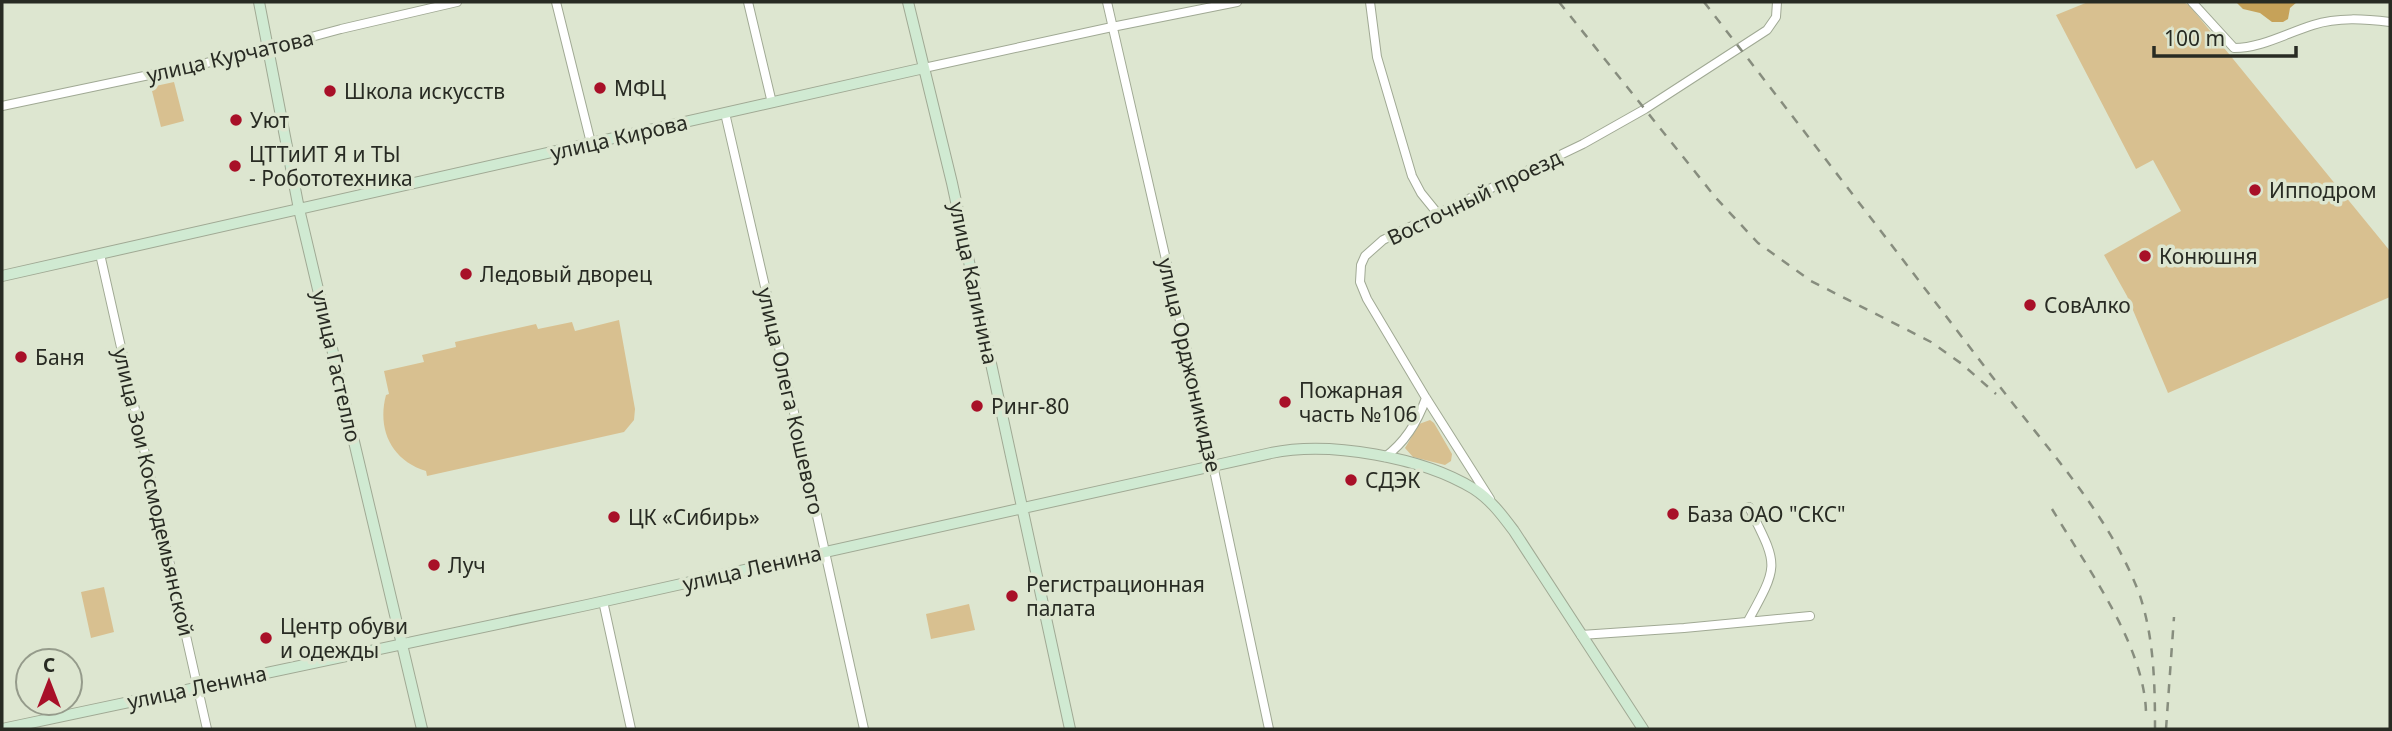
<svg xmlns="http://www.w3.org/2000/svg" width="2392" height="731" font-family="'Noto Sans',sans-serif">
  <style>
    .green { fill: #d8c090 }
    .forest { fill: #c6a259 }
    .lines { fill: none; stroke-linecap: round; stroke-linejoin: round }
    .street-casing { stroke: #a0a994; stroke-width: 10 }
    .secondary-casing { stroke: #a0a994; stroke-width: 12 }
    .street { stroke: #fff; stroke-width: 8 }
    .secondary { stroke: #d0ead2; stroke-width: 10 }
    .rail { stroke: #878d7e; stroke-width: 2.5; stroke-dasharray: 9 9; stroke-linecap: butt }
    .poi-dot { fill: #a81028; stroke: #dde6d0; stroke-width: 2.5 }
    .labels { text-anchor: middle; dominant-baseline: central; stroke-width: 7; stroke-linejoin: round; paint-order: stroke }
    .street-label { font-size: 21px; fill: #282b23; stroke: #dde6d0 }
    .poi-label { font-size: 21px; fill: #282b23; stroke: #dde6d0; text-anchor: start }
  </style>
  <rect width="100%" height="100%" fill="#dde6d0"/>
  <path class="green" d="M2088 2H2183L2189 5 2390 251V297L2168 393 2127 296 2104 255 2181 211 2153 160 2136 169 2056 15Z
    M174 82 184 121 161 127 151 87Z
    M619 320 635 409 634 420 624 432 427 476 426 471C391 460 377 429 386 395L389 394 384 371 424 362 422 355 456 347 455 342 536 324 538 329 572 322 575 331Z
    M1430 420 1434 423 1452 454 1451 461 1445 465 1413 457 1405 448 1419 424Z
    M104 587 114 632 91 638 81 592Z
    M969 604 975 630 931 639 926 614Z"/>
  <path class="forest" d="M2236 2H2297L2290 8 2288 19 2283 22H2272L2260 13 2243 9Z"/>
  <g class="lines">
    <defs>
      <path id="street" d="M556 2 591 143
        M748 2 772 103
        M1107 2 1213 465 1269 729
        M1370 2 1377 57 1412 176 1421 193 1438 214
        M2192 2 2234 48C2261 48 2287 33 2313 25 2338 17 2365 19 2390 22
        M924 68 1112 27 1237 2
        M2 106 244 55 341 29 457 2
        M725 113 799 434 864 729
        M100 254 207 729
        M1385 457C1404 443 1418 421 1426 398
        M1490 499 1426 398 1367 299 1360 282 1361 265 1365 256 1383 240 1583 144 1645 109 1767 30 1776 17 1777 2
        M603 601 631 729
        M1748 621C1780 563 1778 566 1749 507
        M1581 635 1684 628 1810 616"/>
      <path id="secondary" d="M259 2 299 209 422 729
        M908 2 952 183 1070 729
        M2 276 924 68
        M2 729 587 605 1271 453C1330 441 1422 457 1474 489 1491 500 1502 515 1514 531L1643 729"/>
    </defs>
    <use href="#street" class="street-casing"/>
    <use href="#secondary" class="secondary-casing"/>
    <use href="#street" class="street"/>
    <use href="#secondary" class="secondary"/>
    <path class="rail" d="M1559 2 1716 198 1758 243 1811 281 1931 342 1962 364 1996 394
      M1704 2C1801 127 1898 253 1994 379 2046 448 2108 512 2139 593 2154 636 2155 684 2155 729
      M2052 509C2086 566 2144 644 2146 712
      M2166 729 2174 617"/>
  </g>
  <g class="poi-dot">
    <circle cx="600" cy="88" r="7"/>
    <circle cx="330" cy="91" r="7"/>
    <circle cx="236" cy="120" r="7"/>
    <circle cx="235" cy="166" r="7"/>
    <circle cx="2255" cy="190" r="7"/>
    <circle cx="2145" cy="256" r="7"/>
    <circle cx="466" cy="274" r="7"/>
    <circle cx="2030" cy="305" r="7"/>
    <circle cx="21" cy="357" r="7"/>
    <circle cx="1285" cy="402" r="7"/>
    <circle cx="977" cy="406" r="7"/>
    <circle cx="1351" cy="480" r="7"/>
    <circle cx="1673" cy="514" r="7"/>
    <circle cx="614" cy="517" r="7"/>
    <circle cx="434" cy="565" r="7"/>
    <circle cx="1012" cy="596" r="7"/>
    <circle cx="266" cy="638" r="7"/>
  </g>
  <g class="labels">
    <g class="street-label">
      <text transform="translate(230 56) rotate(-13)">улица Курчатова</text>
      <text transform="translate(619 137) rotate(-13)">улица Кирова</text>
      <text transform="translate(1474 197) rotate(-26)">Восточный проезд</text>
      <text transform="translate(974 283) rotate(78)">улица Калинина</text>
      <text transform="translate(1190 365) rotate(77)">улица Орджоникидзе</text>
      <text transform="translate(337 366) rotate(77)">улица Гастелло</text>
      <text transform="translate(791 401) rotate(77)">улица Олега Кошевого</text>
      <text transform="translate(154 492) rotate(77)">улица Зои Космодемьянской</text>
      <text transform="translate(752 568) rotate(-13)">улица Ленина</text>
      <text transform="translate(197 687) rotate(-12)">улица Ленина</text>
    </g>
    <g class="poi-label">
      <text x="614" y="88">МФЦ</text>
      <text x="344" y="91">Школа искусств</text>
      <text x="250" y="120">Уют</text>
      <text x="249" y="154">ЦТТиИТ Я и ТЫ<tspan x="249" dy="24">- Робототехника</tspan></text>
      <text x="2269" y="190">Ипподром</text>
      <text x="2159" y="256">Конюшня</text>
      <text x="480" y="274">Ледовый дворец</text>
      <text x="2044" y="305">СовАлко</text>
      <text x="35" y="357">Баня</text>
      <text x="1299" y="390">Пожарная<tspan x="1299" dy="24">часть №106</tspan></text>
      <text x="991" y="406">Ринг-80</text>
      <text x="1365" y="480">СДЭК</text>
      <text x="1687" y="514">База ОАО "СКС"</text>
      <text x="628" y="517">ЦК «Сибирь»</text>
      <text x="448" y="565">Луч</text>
      <text x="1026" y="584">Регистрационная<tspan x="1026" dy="24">палата</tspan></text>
      <text x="280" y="626">Центр обуви<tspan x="280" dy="24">и одежды</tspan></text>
    </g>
  </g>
  <rect width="2392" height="731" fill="none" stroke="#282b23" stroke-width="7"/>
  <g transform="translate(49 682)"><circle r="33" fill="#dde6d0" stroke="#959b8b" stroke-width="2"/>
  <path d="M0-5L12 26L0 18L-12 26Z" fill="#a81028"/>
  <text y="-10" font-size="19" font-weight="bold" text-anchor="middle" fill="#282b23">С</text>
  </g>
  <path d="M2154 46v10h142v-10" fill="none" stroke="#282b23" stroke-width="3.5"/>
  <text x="2164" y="46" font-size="21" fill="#282b23" stroke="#dde6d0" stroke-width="5" paint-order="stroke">100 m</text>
</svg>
